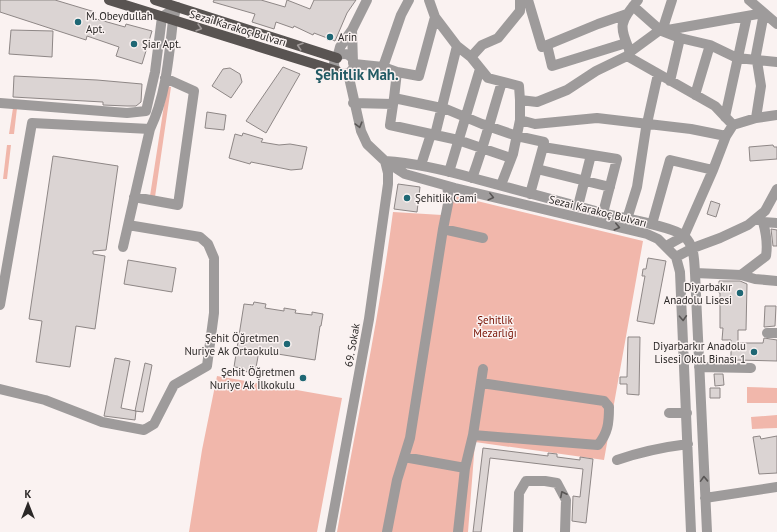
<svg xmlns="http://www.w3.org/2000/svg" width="777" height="532" font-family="'PT Sans',sans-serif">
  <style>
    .green { fill: #f1b7ab }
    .building { fill: #dbd4d3; stroke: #8e8786 }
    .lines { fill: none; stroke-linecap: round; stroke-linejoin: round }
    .minor { stroke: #9e9b9b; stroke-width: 10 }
    .major { stroke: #595452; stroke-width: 10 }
    .oneway { stroke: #a19b9a }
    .oneway2 { stroke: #595655 }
    .poi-dot { fill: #1e6774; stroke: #faf2f1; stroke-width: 1.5 }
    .labels { text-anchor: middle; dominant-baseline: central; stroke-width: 3; stroke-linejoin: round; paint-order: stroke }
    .poi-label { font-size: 11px; fill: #2b2827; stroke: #faf2f1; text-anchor: start }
    .street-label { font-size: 11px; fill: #2b2827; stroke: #faf2f1 }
    .park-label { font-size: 11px; fill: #781203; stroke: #faf2f1 }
    .district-label { font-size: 15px; font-weight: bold; fill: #235b65; stroke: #faf2f1 }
  </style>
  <rect width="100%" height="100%" fill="#faf2f1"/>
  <path class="green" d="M167 86 171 87 155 197 150 196Z
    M13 108H17L14 134H9Z
    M7 145H11L7 179H3Z
    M444 193 643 241 604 460 475 442 468 532H337C356 425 379 319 393 212L442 215Z
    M217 376 342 398 317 532H189L202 450Z
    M747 387 777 388V403H747Z
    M777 415V428L752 429 751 417Z"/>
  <path class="building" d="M0 0H55L95 12 93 18 125 27 126 24 152 31 142 64 116 56 119 47 87 36 86 40 0 12Z
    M214 0H261L285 7 287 0 310 9 314 0H356L347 13 335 41 314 33 313 35 294 26 293 28 276 22 274 29 252 22 255 14 213 2Z
    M11 30 53 31 52 57 9 54Z
    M283 67 300 74 266 133 246 121Z
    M230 68 240 74 242 82 231 98 212 86 223 69Z
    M14 76 97 80 142 84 141 102 136 106H127L103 105V102L13 97Z
    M207 112 226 115 224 130 205 128Z
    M243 133 263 139 261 142 279 145 290 144 307 147 302 169 291 170 251 162 250 164 229 158 235 134 242 136Z
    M773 145 774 147H777V159L750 161 749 147Z
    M53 156 118 166 106 250 93 251V254L105 256 95 329 76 326 70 367 36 362 42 321 29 319Z
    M398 184 420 187 417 212 394 209Z
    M711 201 720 204 716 217 707 214Z
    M771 229 777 230V246H773Z
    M648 258 666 261 654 324 637 321 645 276H642L643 269H646Z
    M128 260 176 268 172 292 124 284Z
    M719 281H740L747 284 746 330H738V343H763L764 338 777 340V361L737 360V361H731V340H722L723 328H720V293H719Z
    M254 302 266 304 265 308 284 311V308L296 310 295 313 312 315V312L323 314 321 326H320L315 360 259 351 255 373 242 371 243 368 234 367 244 304 253 305Z
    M765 306H776L775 326 764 327Z
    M628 337H640L639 395 627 394V384H620V377H627Z
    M115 358 130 361 121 408 136 411 135 420 104 416Z
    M145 363 152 365 143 412 135 411Z
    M714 374H723L724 385 715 386Z
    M710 388H720V398H710Z
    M760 436 761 439 777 436V473L759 474 753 437Z
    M483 448 548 456V453L557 454V457L580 460V457L593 459 586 523 572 521 573 496 580 497 583 469 490 458 481 532H473Z"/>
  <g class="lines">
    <path class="minor" d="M429 0 435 17 457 46 471 57 488 78 519 86 520 100 537 102 567 90 596 71 627 56 630 52C619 24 619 24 638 0
      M528 0 542 47 547 45 552 66 626 43
      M672 0 662 31 680 38 710 45 737 58 777 62
      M749 0 777 24
      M633 6 660 30
      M352 30 353 63
      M547 45 598 24 627 14
      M630 52 660 30 662 31 764 13 756 55 761 86 756 118
      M334 64a10 10 0 1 1 20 0a10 10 0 1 1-20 0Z
      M627 56 715 106 733 125
      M471 57 482 45 498 38 520 11V0
      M337 58 340 47 352 30 367 0
      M354 64 383 67 397 72 394 98
      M383 67 401 15 409 0
      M397 72 419 76 435 17
      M348 73 361 131 367 144 385 161 405 174 455 188 647 234 658 239 676 257 680 272 691 532
      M670 81 680 38
      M695 95 710 45
      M520 100V120L535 124 597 118 691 129 726 136
      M0 103 127 113 146 111 155 72 162 17 177 7
      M353 103 393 104
      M725 117 747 16
      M435 135 457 46
      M511 158 458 140 390 125 394 98 446 109 482 124 517 136 544 142 543 147
      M421 165 431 134
      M537 169 610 187
      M449 172 480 69
      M472 178C484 146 492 114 502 82
      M501 185 513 154 520 120
      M530 194 543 147 617 159 603 213
      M134 197 178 205 194 91 165 78
      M578 206 591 155
      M627 219 637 187 646 128 658 74
      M758 219 763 222 777 223
      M652 224 670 160 713 170
      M443 229 483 238
      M666 246 684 236 713 170 726 136 733 125 756 118 777 115
      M123 247 150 129C166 96 169 56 173 20L175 13
      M676 257 693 248 720 238 748 225 765 211 777 189
      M695 273 741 275 755 279 777 281
      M741 275 766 256C768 244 766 233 763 222
      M0 305 32 123 150 129
      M767 333H777
      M699 367 751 368
      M0 389 45 400 102 422 144 430 154 424 174 385 207 366 214 313V258L208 244 200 237 128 225
      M669 413H687
      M473 435 598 445C608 433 609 423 609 407L604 401 481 383
      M404 457 465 468 458 532
      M617 460C640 452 664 447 688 444
      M465 468 473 435 483 369
      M705 498 777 487
      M330 532 369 319 388 184V173L385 161C418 163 449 171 480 180 521 191 562 202 603 213 620 218 673 226 684 236 695 246 694 260 695 273L707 532
      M387 532 397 480 410 438 443 229 449 199 447 186
      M518 532 519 493 526 481H545L557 483 566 500 565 532"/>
    <path class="major" d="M109 0 337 71
      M155 0 337 58"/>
  </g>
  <defs><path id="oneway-chevron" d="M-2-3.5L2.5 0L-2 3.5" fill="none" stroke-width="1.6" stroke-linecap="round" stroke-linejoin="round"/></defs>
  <g class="oneway">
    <use href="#oneway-chevron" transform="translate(199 28) rotate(17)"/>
    <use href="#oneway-chevron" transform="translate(300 46) rotate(-162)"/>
  </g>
  <g class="oneway2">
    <use href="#oneway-chevron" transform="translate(359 125) rotate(75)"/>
    <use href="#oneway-chevron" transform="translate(491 197) rotate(14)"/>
    <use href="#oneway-chevron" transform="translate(617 227) rotate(13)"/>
    <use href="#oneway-chevron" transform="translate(683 318) rotate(87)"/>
    <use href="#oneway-chevron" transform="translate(704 479) rotate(-92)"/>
    <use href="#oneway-chevron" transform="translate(563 494) rotate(-117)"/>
  </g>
  <g class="poi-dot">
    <circle cx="78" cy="22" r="4"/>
    <circle cx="330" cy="37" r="4"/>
    <circle cx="134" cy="44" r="4"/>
    <circle cx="407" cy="198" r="4"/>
    <circle cx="740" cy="293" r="4"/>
    <circle cx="287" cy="344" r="4"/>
    <circle cx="754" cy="352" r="4"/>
    <circle cx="303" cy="378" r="4"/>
  </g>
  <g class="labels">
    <g class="poi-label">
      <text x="86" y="16">M. Obeydullah<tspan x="86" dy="13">Apt.</tspan></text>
      <text x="338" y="37">Arin</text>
      <text x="142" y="44">Şiar Apt.</text>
      <text x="415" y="198">Şehitlik Cami</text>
      <text x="732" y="287" text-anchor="end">Diyarbakır<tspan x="732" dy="13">Anadolu Lisesi</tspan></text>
      <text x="279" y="338" text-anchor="end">Şehit Öğretmen<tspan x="279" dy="13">Nuriye Ak Ortaokulu</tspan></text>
      <text x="746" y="346" text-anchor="end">Diyarbarkır Anadolu<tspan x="746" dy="13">Lisesi Okul Binası 1</tspan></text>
      <text x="295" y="372" text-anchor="end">Şehit Öğretmen<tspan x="295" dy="13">Nuriye Ak İlkokulu</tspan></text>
    </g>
    <g class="street-label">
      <text transform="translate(238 28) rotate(17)">Sezai Karakoç Bulvarı</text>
      <text transform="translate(598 211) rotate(14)">Sezai Karakoç Bulvarı</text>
      <text transform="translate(352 345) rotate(-80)">69. Sokak</text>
    </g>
    <g class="park-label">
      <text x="495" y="320">Şehitlik<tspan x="495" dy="13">Mezarlığı</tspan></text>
    </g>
    <g class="district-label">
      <text x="357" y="74">Şehitlik Mah.</text>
    </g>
  </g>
  <g transform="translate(28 504)" stroke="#faf2f1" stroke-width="3" paint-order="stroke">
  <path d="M0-3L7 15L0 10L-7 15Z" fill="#2b2827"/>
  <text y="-6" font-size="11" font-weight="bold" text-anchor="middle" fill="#2b2827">K</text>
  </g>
</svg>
